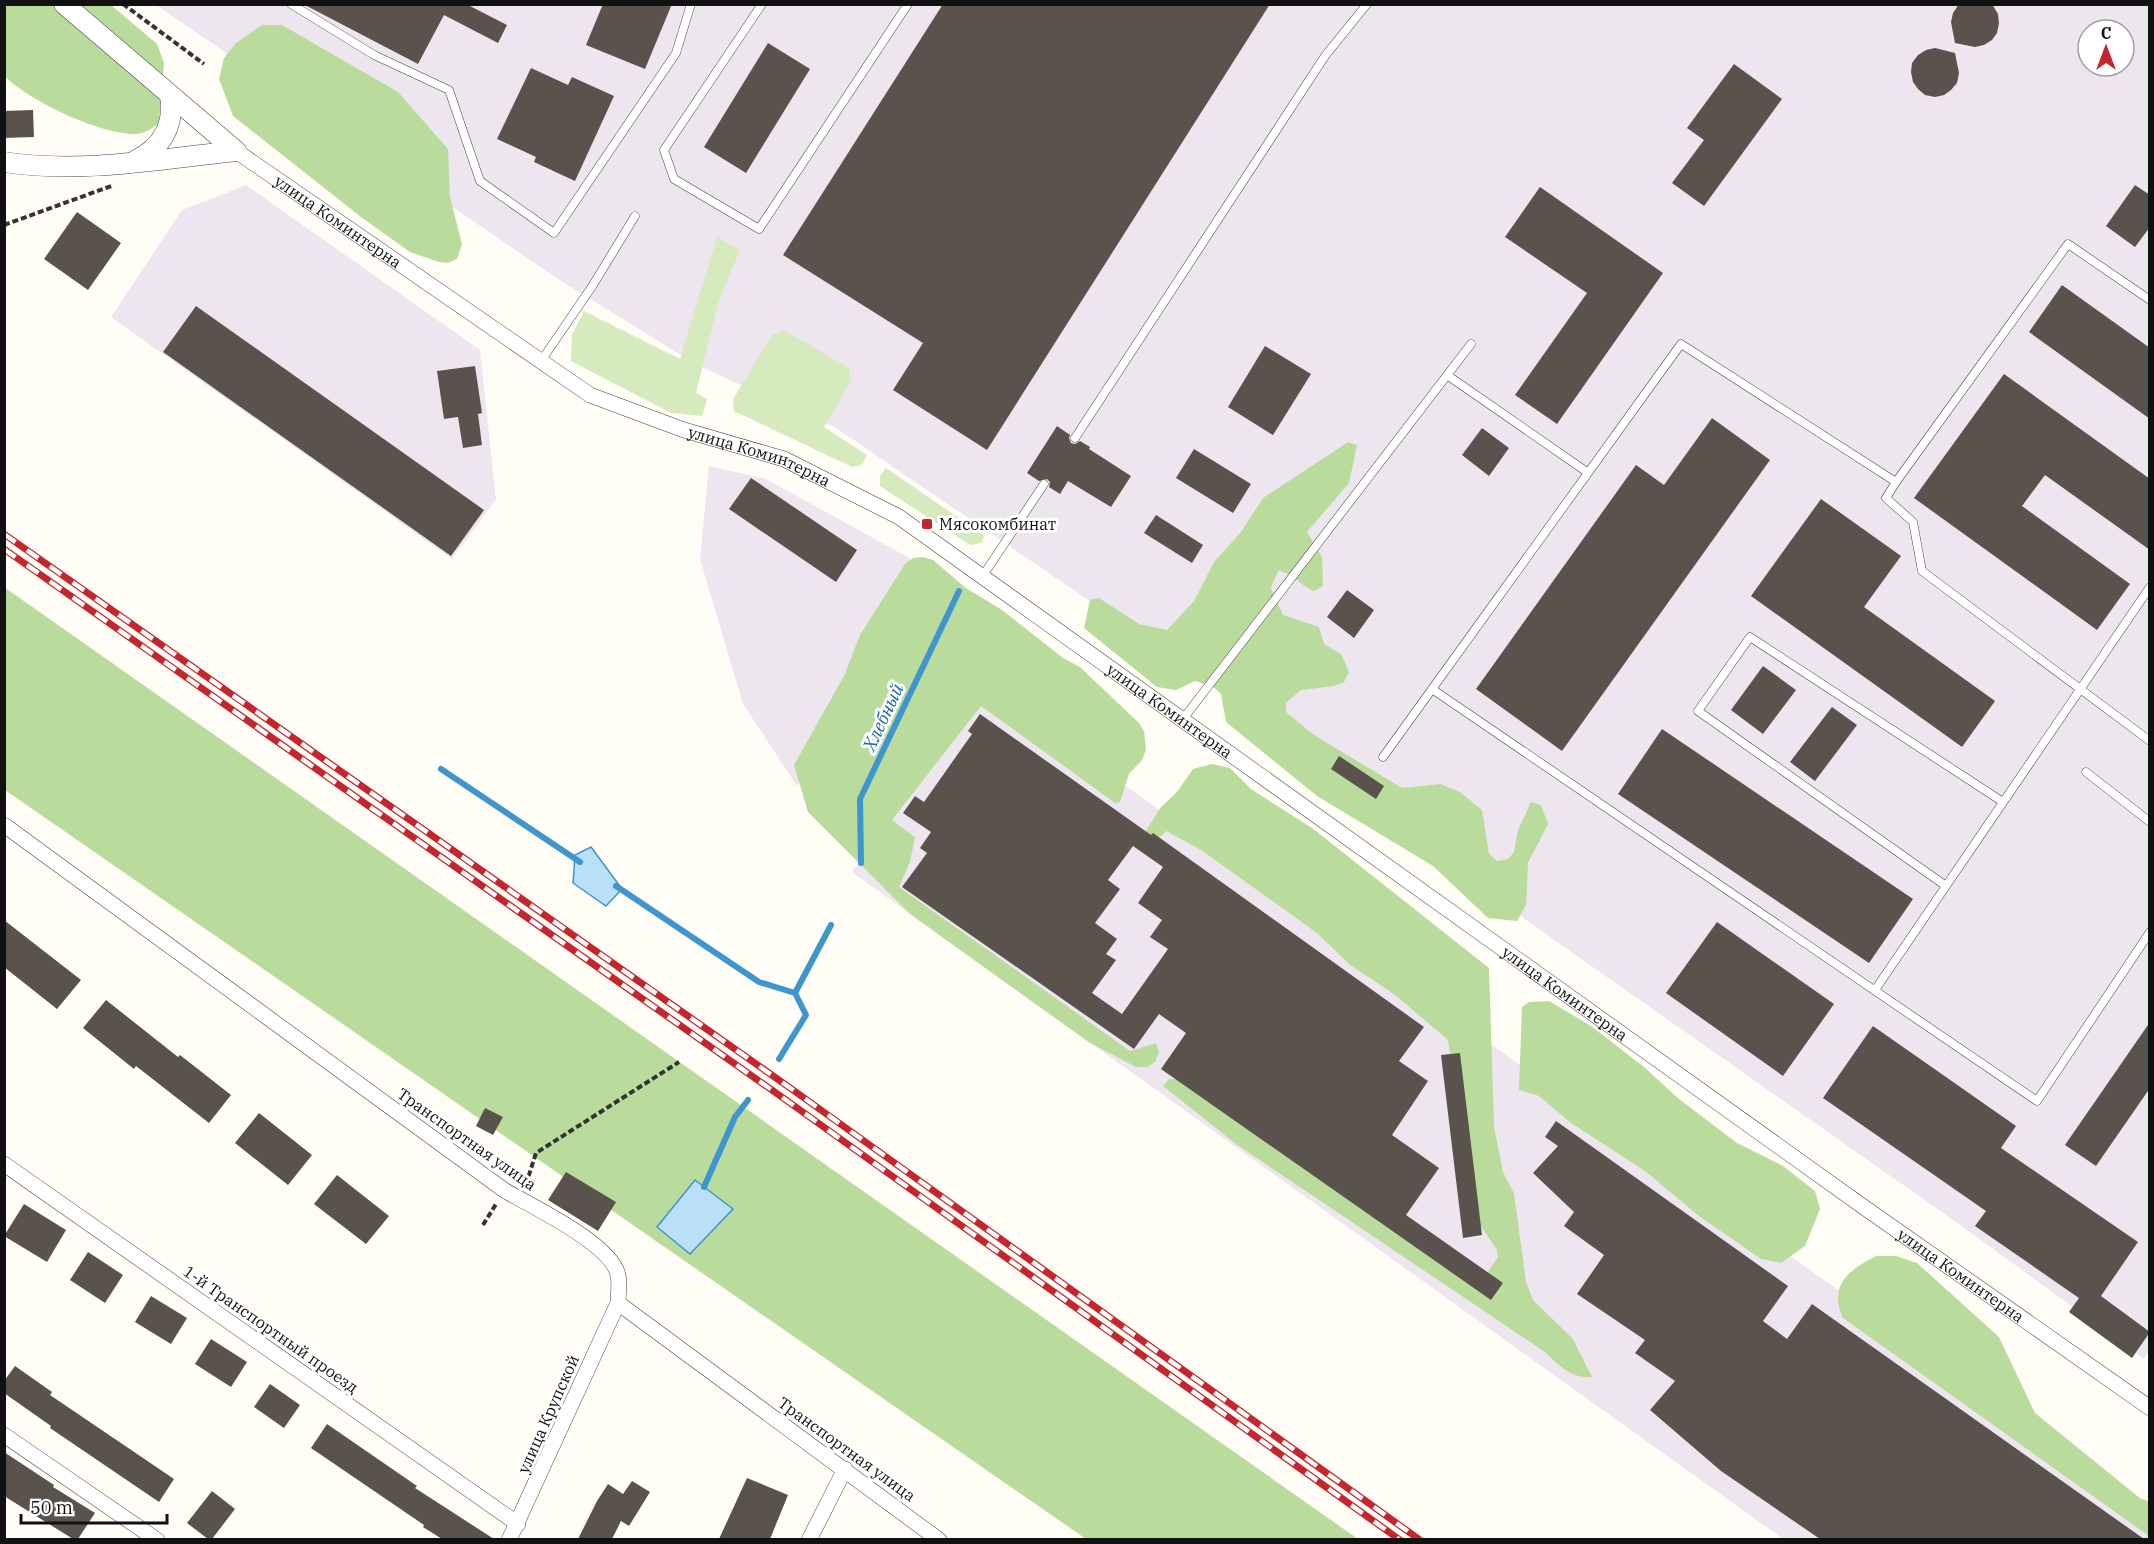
<svg xmlns="http://www.w3.org/2000/svg" width="2154" height="1544" font-family="'IBM Plex Serif',serif">
  <style>
    .industrial { fill: #eee6ef; fill-rule: evenodd }
    .green { fill: #d5ebbd }
    .forest { fill: #b9dc9c }
    .water { fill: #b9e0f7; stroke: #3f96cf; stroke-width: 1.5 }
    .lines { fill: none; stroke-linecap: round; stroke-linejoin: round }
    .stream { stroke: #3f96cf; stroke-width: 6 }
    .building { fill: #5a524d; fill-rule: evenodd }
    .service-casing { stroke: #444; stroke-width: 9 }
    .minor-casing { stroke: #444; stroke-width: 16 }
    .tertiary-casing { stroke: #444; stroke-width: 21 }
    .path { stroke: #333; stroke-width: 4; stroke-dasharray: 6 3; stroke-linecap: butt }
    .service { stroke: #fff; stroke-width: 8 }
    .minor { stroke: #fff; stroke-width: 15 }
    .tertiary { stroke: #fff; stroke-width: 20 }
    .rail-casing { stroke: #c4262e; stroke-width: 7 }
    .rail { stroke: #fff; stroke-width: 4.5; stroke-dasharray: 14; stroke-linecap: butt }
    .poi-dot { fill: #c4262e; stroke: #fff; stroke-width: 2 }
    .labels { text-anchor: middle; dominant-baseline: central; stroke-width: 6; stroke-linejoin: round; paint-order: stroke }
    .street-label { font-size: 16px; fill: #111; stroke: #fff }
    .poi-label { font-size: 16px; fill: #111; stroke: #fff; text-anchor: start }
    .water-label { font-size: 18px; font-style: italic; fill: #1768a6; stroke: #fff }
  </style>
  <rect width="100%" height="100%" fill="#fffdf5"/>
  <path class="industrial" d="M156 5H2149V1351L2144 1359 1963 1227 1523 918 1178 661 836 428 699 366 561 281ZM2088 30H2124V66H2088Z
    M246 185 480 350 496 499 452 559 111 317 182 210Z
    M709 466 766 479 924 566 797 786 743 704 700 559Z
    M983 685 2149 1510V1539H1783L852 872Z"/>
  <path class="green" d="M717 237 740 250 719 301 696 393 707 399 702 416 671 413 571 361 572 335 584 311 680 359Z
    M785 331 849 368 851 382 824 427 867 455 862 465 852 467 734 411 733 399 772 335Z
    M886 468 985 536 981 543 970 545 880 486V476Z"/>
  <path class="forest" d="M5 5H111L157 44 164 63 159 123C152 129 140 136 130 134 91 130 33 102 5 77Z
    M262 25H282L398 92 448 149 450 197 462 244 457 259 448 263 439 262 410 252 361 217 233 116 219 79 224 58 236 43Z
    M1348 442 1357 445 1349 483 1307 532 1322 557 1323 586 1314 591C1300 586 1293 572 1278 571L1271 588 1283 615 1319 627 1324 644 1341 654 1349 672 1344 682 1334 686 1301 690 1286 703V712L1314 735 1402 788 1440 784 1460 792 1482 810 1489 854 1497 861 1508 859 1514 852 1518 830 1531 802 1541 805 1548 824 1528 863 1526 905 1517 921 1488 918 1433 866 1317 796 1226 722 1221 694 1214 687 1195 681 1176 690 1157 687 1084 628 1090 600 1099 598 1139 624 1167 630 1194 601 1214 562 1241 532 1263 498Z
    M923 557 933 560 966 588 1002 610 1063 658 1080 667 1139 723 1144 731 1146 750 1142 760 1129 774 1120 802 1115 803 981 706 892 820 915 837 910 862 899 887 1130 1051 1156 1043 1159 1052 1155 1062 1147 1067H1136L1090 1043 910 914 808 812 794 765 845 674 860 635 905 564 913 558Z
    M4 587 1358 1539H1086L5 790Z
    M1212 764 1230 768 1251 789 1312 828 1489 968 1494 1126 1503 1172 1514 1193 1526 1282 1533 1300 1573 1339 1592 1377C1572 1379 1558 1365 1545 1352L1236 1144 1163 1086 1169 1079H1184L1481 1282 1498 1257 1497 1250 1474 1216 1448 1040 1394 994 1350 965 1317 933 1201 850 1166 831 1153 844 1142 837 1161 807 1177 792 1193 769Z
    M1549 1001 1591 1026 1644 1067 1679 1099 1737 1143 1783 1166 1815 1191 1820 1209 1805 1246 1781 1263 1761 1259 1699 1216 1645 1171 1571 1123 1539 1096 1519 1090 1522 1007 1529 1002Z
    M1876 1256H1896L1917 1263 1999 1337 2035 1413 2141 1499 2149 1501V1536L1843 1318C1828 1285 1849 1270 1876 1256Z"/>
  <path class="water" d="M591 847 622 889 606 906 573 883 575 855Z
    M695 1180 733 1209 690 1254 657 1227Z"/>
  <g class="lines">
    <path class="stream" d="M441 769 580 862
      M861 863 860 799 959 591
      M616 886 759 982 795 993
      M779 1059 806 1015 795 993 831 925
      M704 1187 735 1117 748 1100"/>
  </g>
  <path class="building" d="M303 4H466L507 25 498 43 444 15 418 64Z
    M603 4H672L645 69 586 45Z
    M943 4H1270L987 450 893 390 923 343 783 255Z
    M1959 4H1992L1998 14 1999 23 1997 33 1992 40 1984 45 1975 47 1955 43 1951 22 1953 13Z
    M768 43 810 69 746 173 704 147Z
    M1935 48 1955 53 1959 73 1957 83 1951 90 1944 95 1935 97 1925 95 1918 89 1913 82 1911 72 1912 63 1918 55 1926 50Z
    M1734 64 1782 99 1704 206 1672 183 1704 140 1687 128Z
    M531 68 568 85 572 77 614 96 575 181 534 162 536 157 497 139Z
    M33 110 34 137 4 138V111Z
    M2135 185 2150 195V227L2135 247 2106 226Z
    M1540 187 1663 273 1557 424 1515 395 1587 293 1505 237Z
    M77 212 121 243 88 290 44 259Z
    M2062 285 2150 348V419L2029 332Z
    M196 306 484 510 451 556 163 352Z
    M1265 346 1311 374 1273 435 1228 407Z
    M475 366 482 413 478 414 482 445 463 448 458 417 444 419 437 371Z
    M2004 374 2150 479V550L2045 475 2022 506 2130 584 2097 630 1914 498Z
    M1712 418 1770 460 1562 751 1476 689 1636 465 1664 485Z
    M1057 426 1070 435 1069 438 1071 443 1075 444 1080 441 1090 447 1089 449 1131 476 1111 507 1068 481 1060 494 1049 487 1050 482 1047 479 1039 481 1027 473Z
    M1482 428 1509 448 1489 476 1462 455Z
    M1194 449 1251 484 1233 513 1176 478Z
    M751 478 857 550 836 582 729 509Z
    M1821 499 1901 556 1864 607 1995 701 1962 747 1751 596Z
    M1156 515 1203 545 1192 563 1144 533Z
    M1347 590 1374 610 1354 638 1327 617Z
    M1763 666 1796 690 1763 734 1731 710Z
    M1832 707 1857 725 1815 781 1790 762Z
    M980 714 1151 835 1153 833 1424 1027 1399 1061 1428 1081 1392 1135 1439 1168 1406 1215 1503 1283 1491 1300 1161 1069 1186 1033 1159 1014 1134 1049 902 887 927 853 920 848 931 832 903 813 915 796 924 802 972 734 968 731ZM1133 846 1163 867 1138 903 1162 920 1150 937 1168 949 1122 1014 1092 993 1116 960 1106 954 1117 939 1095 923 1120 889 1108 880Z
    M1662 729 1913 899 1869 963 1618 794Z
    M1339 756 1384 786 1376 799 1331 769Z
    M4 920 81 980 57 1009 4 967Z
    M1717 922 1834 1004 1783 1076 1666 993Z
    M106 1000 178 1057 180 1055 231 1095 209 1123 136 1066 134 1069 83 1028Z
    M2150 1022V1088L2096 1166 2065 1145Z
    M1873 1026 2016 1126 2001 1148 2138 1242 2101 1296 2150 1332 2132 1358 2069 1312 2079 1298 1975 1226 1986 1211 1823 1098Z
    M1460 1053 1482 1235 1463 1238 1441 1055Z
    M485 1108 503 1117 493 1135 476 1126Z
    M259 1113 312 1155 288 1185 235 1143Z
    M1556 1121 1788 1286 1763 1321 1787 1339 1812 1304 2144 1539H1820L1721 1471 1650 1410 1675 1381 1635 1353 1645 1340 1577 1294 1604 1255 1564 1226 1574 1212 1533 1173 1558 1146 1545 1137Z
    M566 1172 616 1202 598 1231 548 1200Z
    M337 1175 389 1216 366 1244 314 1204Z
    M24 1204 66 1230 47 1262 4 1236Z
    M88 1252 123 1275 105 1303 70 1280Z
    M151 1296 187 1318 171 1344 135 1322Z
    M211 1339 247 1362 231 1387 195 1364Z
    M15 1366 52 1392 50 1395 174 1479 159 1502 50 1428 51 1426 4 1393V1381Z
    M270 1384 300 1405 284 1428 254 1407Z
    M327 1424 417 1486 415 1488 494 1539H442L423 1527 424 1525 311 1448Z
    M4 1452 54 1485 53 1487 95 1513 78 1539H73L4 1496Z
    M747 1478 788 1495 770 1539H719Z
    M632 1481 650 1492 629 1526 621 1521 612 1539H578L597 1501 608 1484 623 1494Z
    M212 1491 235 1509 212 1539H208L187 1523Z"/>
  <g class="lines">
    <defs>
      <path id="service" d="M291 4 374 55 449 90 480 181 554 233 676 53 691 4
        M762 4 664 150 674 179 759 229 908 4
        M541 361 593 285 635 216
        M1447 375 1587 472
        M1075 438 1325 56 1367 4
        M1896 482 1886 498 1913 522 1922 571 2150 741
        M982 577 1044 484
        M1432 689 2037 1101 2150 932
        M1183 719 1471 344
        M1383 757 1681 344 1896 482 2068 244 2150 300
        M2086 772 2150 822
        M1946 886 1698 711 1750 637 2003 802
        M1875 990 2150 587"/>
      <g id="minor">
        <path id="s1" d="M236 151 590 395 684 430 784 459 899 517 1858 1203 2150 1408"/>
        <path d="M4 825 504 1190C531 1206 612 1244 618 1275 620 1283 618 1294 618 1303L939 1540"/>
        <path d="M4 1164 518 1524"/>
        <path d="M4 1435 157 1540"/>
        <path d="M509 1540 618 1303"/>
        <path d="M809 1540 845 1469"/>
      </g>
      <path id="tertiary" d="M64 4 236 151
        M136 160C162 148 175 124 170 96
        M4 162C81 174 159 159 236 151"/>
    </defs>
    <use href="#service" class="service-casing"/>
    <use href="#minor" class="minor-casing"/>
    <use href="#tertiary" class="tertiary-casing"/>
    <path class="path" d="M123 4 204 64
      M4 225 114 185
      M520 1180 529 1175 536 1153 679 1062
      M483 1225 496 1204"/>
    <use href="#service" class="service"/>
    <use href="#minor" class="minor"/>
    <use href="#tertiary" class="tertiary"/>
    <defs>
      <path id="rail" d="M4 534 793 1090 1420 1540
        M4 549 786 1100 1400 1540"/>
    </defs>
    <use href="#rail" class="rail-casing"/>
    <use href="#rail" class="rail"/>
  </g>
  <rect class="poi-dot" x="921" y="518" width="12" height="12" rx="3"/>
  <g class="labels">
    <g class="street-label">
      <text stroke="none"><textPath href="#s1" startOffset="124">улица Коминтерна</textPath></text>
      <text stroke="none"><textPath href="#s1" startOffset="610">улица Коминтерна</textPath></text>
      <text stroke="none"><textPath href="#s1" startOffset="1096">улица Коминтерна</textPath></text>
      <text stroke="none"><textPath href="#s1" startOffset="1582">улица Коминтерна</textPath></text>
      <text transform="translate(467 1139) rotate(35)">Транспортная улица</text>
      <text stroke="none"><textPath href="#s1" startOffset="2068">улица Коминтерна</textPath></text>
      <text transform="translate(271 1329) rotate(35)">1-й Транспортный проезд</text>
      <text transform="translate(548 1414) rotate(-66)">улица Крупской</text>
      <text transform="translate(847 1449) rotate(36)">Транспортная улица</text>
    </g>
    <g class="poi-label">
      <text x="939" y="524">Мясокомбинат</text>
    </g>
    <g class="water-label">
      <text transform="translate(883 717) rotate(-65)">Хлебный</text>
    </g>
  </g>
  <rect width="2154" height="1544" fill="none" stroke="#111111" stroke-width="12"/>
  <g transform="translate(2106 48)"><circle r="28" fill="#ffffff" stroke="#a0a0a0" stroke-width="1.5"/>
  <path d="M0-4.5L10 22L0 15L-10 22Z" fill="#c4262e"/>
  <text y="-9" font-size="16" font-weight="bold" text-anchor="middle" fill="#111111">С</text>
  </g>
  <path d="M21 1514v9h146v-9" fill="none" stroke="#111111" stroke-width="3"/>
  <text x="30" y="1514" font-size="18" fill="#111111" stroke="#ffffff" stroke-width="4.5" paint-order="stroke">50 m</text>
</svg>
